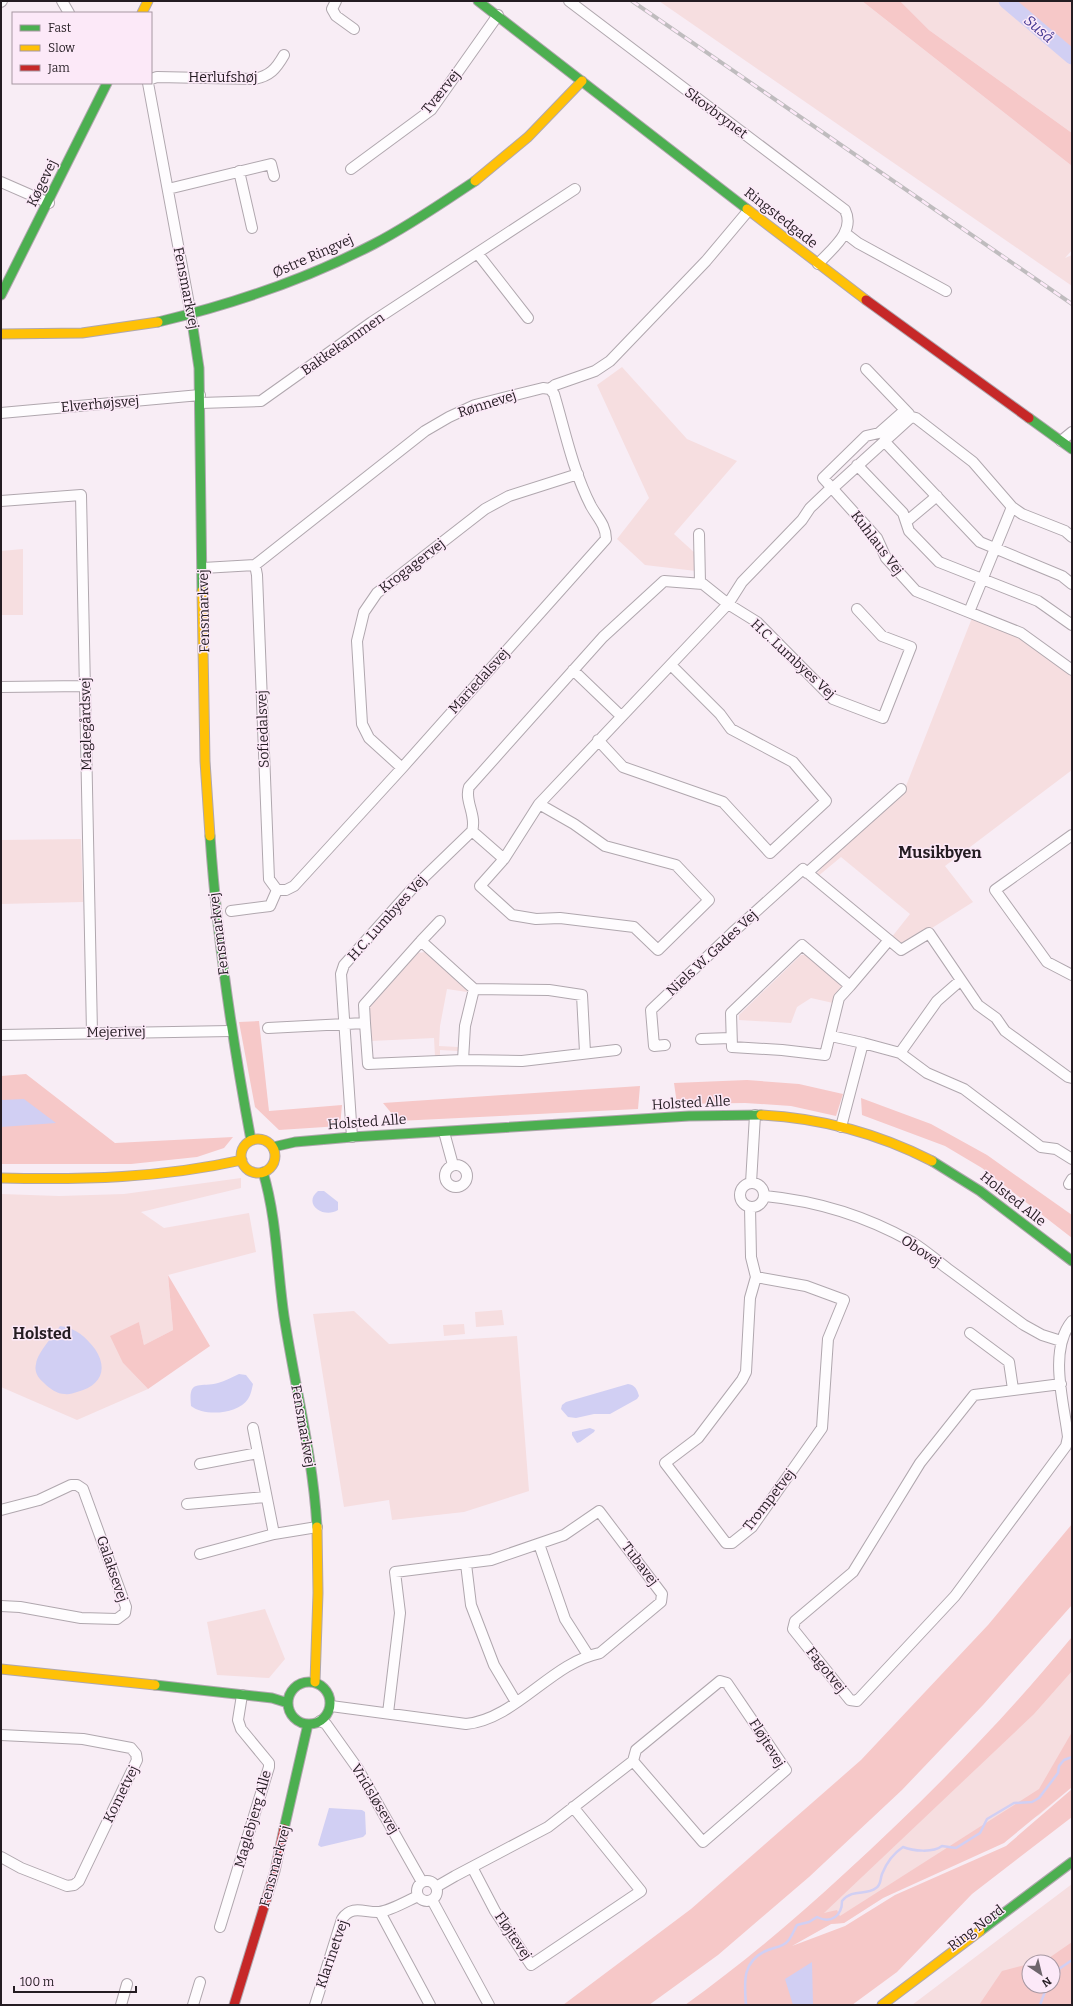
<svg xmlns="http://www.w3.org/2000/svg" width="1073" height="2006" font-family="Bitter,serif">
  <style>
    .green { fill: #f6dee0; fill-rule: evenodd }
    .forest { fill: #f6c8c8 }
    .water { fill: #d1cff3 }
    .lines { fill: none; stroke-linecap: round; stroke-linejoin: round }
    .stream { stroke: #d1cff3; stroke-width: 2.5 }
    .river { stroke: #d1cff3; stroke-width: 15 }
    .street-casing { stroke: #b0a7ae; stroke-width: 12 }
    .fast-casing { stroke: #b0a7ae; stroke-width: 11 }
    .slow-casing { stroke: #b0a7ae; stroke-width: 11 }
    .jam-casing { stroke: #b0a7ae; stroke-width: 11 }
    .street { stroke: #fefcfe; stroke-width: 10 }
    .fast { stroke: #4caf50; stroke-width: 9 }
    .slow { stroke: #ffc107; stroke-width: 9 }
    .jam { stroke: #c62828; stroke-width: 9 }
    .rail-casing { stroke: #bfbcbe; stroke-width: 4 }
    .rail { stroke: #fce9f8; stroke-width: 2.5; stroke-dasharray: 8; stroke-linecap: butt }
    .labels { text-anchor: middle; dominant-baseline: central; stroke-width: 3; stroke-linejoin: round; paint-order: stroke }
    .street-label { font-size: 14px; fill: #241c22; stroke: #fce9f8 }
    .water-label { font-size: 15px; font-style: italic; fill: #433993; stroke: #fce9f8 }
    .quarter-label { font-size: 16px; font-weight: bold; fill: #241c22; stroke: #fce9f8 }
  </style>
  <rect width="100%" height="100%" fill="#f8edf5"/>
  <path class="green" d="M659 1H862L1072 166V250L1065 258 1072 255V286Z
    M900 1H1006L1072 57V133L929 30Z
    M622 367 687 439 737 461 674 534 696 554V571L645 565 617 539 649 498 597 385Z
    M23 549V615H1V551Z
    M972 618 1018 635 1072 677V770L945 866 973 902 902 947 891 938 910 914 841 857 817 877 815 875 823 867 822 866 904 791Z
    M81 839 83 902 1 904V840Z
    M425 952 466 988 467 992 447 989 440 1026 439 1046 458 1047V1051L440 1050V1057H435L434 1038 371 1041 369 1008 418 953Z
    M801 955H807L843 987 833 1003 811 998 797 1007 791 1023 739 1020V1015Z
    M241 1178V1188L141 1212 164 1228 249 1213 256 1252 168 1275 173 1330 144 1345 139 1322 123 1363 148 1389 77 1420 1 1387V1194L59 1196 124 1194Z
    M502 1310 504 1325 476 1327 475 1312Z
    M354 1311 389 1344 517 1336 529 1491 464 1512 392 1520 389 1500 344 1507 313 1314Z
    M464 1324 465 1334 444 1336 443 1325Z
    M265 1609 285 1659 269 1678 217 1675 207 1622Z
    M1072 1637V1787L1039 1815 883 1898 844 1923 831 1924 789 1947 778 1934C846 1873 913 1812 976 1747 1010 1712 1041 1674 1072 1637Z
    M1072 1884V2005H912ZM1029 1962H1053V1986H1029Z"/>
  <path class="forest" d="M862 1H900L929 30 1072 133V166Z
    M1006 1H1072V57Z
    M259 1021 269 1111 342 1105 340 1126 279 1130 255 1107 239 1022Z
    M26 1074 115 1143 233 1137 224 1148 197 1157 131 1164H1V1076Z
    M747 1080 799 1084 843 1094 836 1116 791 1106 745 1103 677 1104 674 1083Z
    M640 1086 638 1109 398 1121 383 1103Z
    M861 1098 931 1124 987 1155 1072 1215V1238L982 1168 945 1146 862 1115Z
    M168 1275 210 1346 148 1389 123 1363 110 1336 139 1322 144 1345 173 1330Z
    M1072 1524V1605L983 1705 902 1790 809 1877 718 1955 649 2005H563L691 1909 861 1760 988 1625Z
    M1072 1637V1671L1034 1714 824 1913 837 1910 840 1916 1039 1789 1072 1732V1787L1004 1843 883 1898 844 1923 831 1924 792 1946 845 1926 895 1895 1006 1846 1072 1789V1817L972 1894 897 1972 852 2005H685C741 1965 793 1921 844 1874 925 1800 1002 1722 1072 1637Z
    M1072 1942V2005H979L1002 1971 1029 1964V1986H1053V1962H1035L1049 1958Z"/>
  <path class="water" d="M24 1099 56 1123 1 1127V1100Z
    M318 1191H324L338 1202V1210C324 1219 302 1204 318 1191Z
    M60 1326C76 1328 86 1337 95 1349 109 1370 100 1386 77 1392 73 1393 69 1395 65 1394 57 1394 50 1389 44 1383 38 1378 34 1372 36 1364 38 1351 53 1337 60 1326Z
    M239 1374 246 1375 253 1384C252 1388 251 1395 248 1399 238 1414 205 1417 191 1406 188 1378 199 1388 218 1383 225 1381 232 1377 239 1374Z
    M628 1384C635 1385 637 1389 639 1396L637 1399 610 1414H594L576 1418 568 1417 561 1409 562 1405 566 1402Z
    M590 1428 595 1430 594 1432 580 1442 577 1443 572 1435V1432Z
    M329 1808 362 1810 365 1812 366 1834 363 1837 321 1847 318 1845Z
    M812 1962 813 2005H793L785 1979Z"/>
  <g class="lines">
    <path class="stream" d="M1053 1976 1059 1975V1969L1072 1960
      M746 2005C744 1982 742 1960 768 1950 775 1947 783 1947 788 1941 792 1936 794 1930 797 1925L809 1922 817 1917C831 1924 842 1916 842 1901 853 1888 866 1896 876 1888 881 1885 880 1880 882 1874 886 1864 894 1853 903 1847 913 1851 933 1853 942 1846L956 1848 980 1833 987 1819 1014 1803 1032 1802 1039 1798 1058 1773 1059 1766 1064 1760 1072 1757
      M1040 2005 1047 1986"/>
    <path class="river" d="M1006 1 1072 57"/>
    <defs>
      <path id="street" d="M62 1 69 13
        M336 1 332 9 336 16 354 29
        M569 1 845 210C856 232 831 249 818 264
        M1 2 2 1
        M151 79 157 77 254 79C270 76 276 69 284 55
        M148 83 191 315
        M351 169 431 110 498 15
        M239 171 252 228
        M1 182 49 203
        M168 189 271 164 274 176
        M845 233 858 243 946 291
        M478 254 528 318
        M866 369 909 414
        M200 403 261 401 372 322 575 189
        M905 410 879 433 866 436 823 478 877 538 886 558 916 591 1021 633 1072 670
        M1 413 200 395
        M884 441 980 542 1062 576 1072 584
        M1061 441 1072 432
        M857 465 903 513 909 531 939 562 1038 601 1072 625
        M833 488 908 420 912 417 916 418 973 462 1012 507 1022 514 1065 531 1072 537
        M1 501 81 495 92 1033
        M906 522 937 496
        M699 534 700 583
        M255 565 257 575 269 879 277 890
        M203 568 255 565 425 431 449 417 475 405 543 388 550 389 555 385 595 371 610 361 706 261 748 211
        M969 612 1012 507
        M573 670 621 716
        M1 687 85 686
        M598 740 623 767 723 802 770 853 826 801 793 762 731 729 720 714 671 665
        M402 768 369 738 362 724 357 641 364 612 377 593 485 509 509 496 578 474
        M472 831 504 859 480 886 512 915 536 919 560 918 634 927 658 950 709 900 676 865 605 846 574 824 539 804
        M1072 835 995 890 1047 962 1072 975
        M504 859 539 804 728 604 742 582 802 520 810 508 832 487
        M807 873 901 789
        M231 911 270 906 277 890H286L294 886 402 768 606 539C606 525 597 517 591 506 573 471 565 431 554 394L550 389
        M421 941 440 921
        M802 945 850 986 839 998 825 1055 782 1050 732 1047 731 1013Z
        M850 986 889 940
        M365 1023 364 1005 421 941 474 989 549 990 582 995 585 1052
        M268 1028 365 1023 368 1064 463 1060 465 1026 474 989
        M1 1035 231 1031
        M831 1036 863 1043 841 1127
        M701 1039 731 1038
        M863 1043 900 1053 927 1073 964 1089 1041 1147 1056 1149 1072 1159
        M665 1045 654 1046 651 1010 732 933 803 869 901 950 929 933 978 1005 996 1018 1005 1031 1068 1077 1072 1078
        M900 1053 937 1001 961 980
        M463 1060 522 1061 616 1050
        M444 1132 453 1165
        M352 1137 341 974 344 965 411 890 472 831C477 815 464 801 469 787L603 637 664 581 703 584 728 604 757 622 833 699 883 718 911 647 882 636 857 609
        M445 1176a11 11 0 1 1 22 0a11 11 0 1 1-22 0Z
        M740 1195a12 12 0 1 1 24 0a12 12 0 1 1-24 0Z
        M751 1183 755 1115
        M1069 1184 1072 1179
        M765 1196C817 1201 866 1216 912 1242 925 1250 936 1260 948 1269 974 1288 999 1307 1024 1325L1042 1335 1061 1341
        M750 1207 751 1257 756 1277 750 1298 746 1372 742 1380 698 1438 665 1463 726 1543H732L752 1527 822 1428 828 1339 844 1300 806 1286 756 1277
        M970 1333 1009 1362 1013 1389
        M1061 1384 974 1395 920 1463 853 1572 795 1621 793 1629 850 1700 857 1701 955 1596 1066 1446 1068 1437C1064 1403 1048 1350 1072 1321
        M253 1428 274 1534
        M200 1464 258 1453
        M187 1504 266 1497
        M1 1510 39 1500 71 1485H77L83 1489 126 1607 125 1613 117 1619 81 1618 20 1607 1 1606
        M539 1544 565 1619 588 1655
        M200 1554 274 1534 317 1527
        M466 1564 471 1605 494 1665 516 1702
        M331 1706 466 1724C516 1719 551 1663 600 1653L661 1602 662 1594 599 1511 564 1535 491 1560 395 1572 400 1613 388 1713
        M320 1721 326 1724 358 1769 422 1882
        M1 1735 83 1739 131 1748 136 1754 137 1760 79 1881 74 1885 67 1886 21 1868 1 1857
        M472 1867 495 1911 531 1965 641 1891 573 1807
        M417 1891a10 10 0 1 1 20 0a10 10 0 1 1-20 0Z
        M436 1887 455 1876 548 1827 633 1761 703 1842 786 1770 727 1683 720 1681 636 1750 633 1761
        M432 1900 489 2005
        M380 1912 430 2005
        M220 1927 269 1767V1763L241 1729 238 1720 242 1695
        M121 2005 127 1984
        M193 2005 200 1982
        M315 2005 342 1919C352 1904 365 1913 379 1912 390 1911 407 1901 418 1896"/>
      <path id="fast" d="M478 1 747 209
        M1 295 107 83
        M191 315 199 368 202 591
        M158 322C233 304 305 280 374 244 409 226 442 203 475 181
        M1029 418 1072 449
        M210 836C217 939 232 1038 251 1140
        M273 1147 295 1142 352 1137 689 1116 761 1115
        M932 1161 980 1191 1072 1261
        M263 1172C277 1219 277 1268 284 1316 295 1387 313 1456 317 1527
        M288 1703a21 21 0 1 1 42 0a21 21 0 1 1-42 0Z
        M155 1685 272 1698 288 1703
        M284 1829 308 1724
        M980 1931 1072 1862"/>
      <path id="slow" d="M142 13 148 1
        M475 181 528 137 582 81
        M747 209 866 300
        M1 334 82 333 158 322
        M202 591 205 761 210 836
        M761 1115C819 1118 879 1134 932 1161
        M241 1156a17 17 0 1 1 34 0a17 17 0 1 1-34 0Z
        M1 1178C83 1180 162 1178 242 1160
        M1 1669 155 1685
        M315 1682 318 1593 317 1527
        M882 2005 980 1931"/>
      <path id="jam" d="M866 300 1029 418
        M234 2005 275 1871 284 1829"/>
    </defs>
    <use href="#street" class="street-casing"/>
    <use href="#fast" class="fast-casing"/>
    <use href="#slow" class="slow-casing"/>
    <use href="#jam" class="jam-casing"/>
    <use href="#street" class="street"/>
    <use href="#fast" class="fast"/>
    <use href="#slow" class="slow"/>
    <use href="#jam" class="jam"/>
    <defs>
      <path id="rail" d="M632 1 1072 304"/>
    </defs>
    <use href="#rail" class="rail-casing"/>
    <use href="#rail" class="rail"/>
  </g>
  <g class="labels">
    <g class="street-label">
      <text x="223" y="77">Herlufshøj</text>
      <text transform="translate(441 92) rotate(-51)">Tværvej</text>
      <text transform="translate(716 113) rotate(37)">Skovbrynet</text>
      <text transform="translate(42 183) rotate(-64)">Køgevej</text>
      <text transform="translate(781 218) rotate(38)">Ringstedgade</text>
      <text transform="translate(313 256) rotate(-24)">Østre Ringvej</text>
      <text transform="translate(186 288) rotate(79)">Fensmarkvej</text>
      <text transform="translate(343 344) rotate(-35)">Bakkekammen</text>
      <text transform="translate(100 404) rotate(-5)">Elverhøjsvej</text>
      <text transform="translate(487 404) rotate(-18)">Rønnevej</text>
      <text transform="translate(877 543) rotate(53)">Kuhlaus Vej</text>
      <text transform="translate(412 566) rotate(-38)">Krogagervej</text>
      <text transform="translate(204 611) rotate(-91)">Fensmarkvej</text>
      <text transform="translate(793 659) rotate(43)">H.C. Lumbyes Vej</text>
      <text transform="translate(479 681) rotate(-48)">Mariedalsvej</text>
      <text transform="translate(86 724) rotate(-91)">Maglegårdsvej</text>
      <text transform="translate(263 729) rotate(-92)">Sofiedalsvej</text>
      <text transform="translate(387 918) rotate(-48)">H.C. Lumbyes Vej</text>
      <text transform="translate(219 934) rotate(-97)">Fensmarkvej</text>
      <text transform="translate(712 953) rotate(-43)">Niels W. Gades Vej</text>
      <text transform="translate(116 1032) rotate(-1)">Mejerivej</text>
      <text transform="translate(691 1103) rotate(-3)">Holsted Alle</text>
      <text transform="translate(367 1122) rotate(-4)">Holsted Alle</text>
      <text transform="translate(1013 1199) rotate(38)">Holsted Alle</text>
      <text transform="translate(921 1251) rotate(34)">Obovej</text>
      <text transform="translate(303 1426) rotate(80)">Fensmarkvej</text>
      <text transform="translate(769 1500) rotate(-52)">Trompetvej</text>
      <text transform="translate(640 1564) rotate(53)">Tubavej</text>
      <text transform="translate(112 1569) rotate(71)">Galaksevej</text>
      <text transform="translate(826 1670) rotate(51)">Fagotvej</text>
      <text transform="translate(767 1743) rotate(58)">Fløjtevej</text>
      <text transform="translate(121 1794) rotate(-64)">Kometvej</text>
      <text transform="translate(375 1799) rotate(59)">Vridsløsevej</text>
      <text transform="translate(253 1819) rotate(-74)">Maglebjerg Alle</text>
      <text transform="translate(275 1866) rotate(-75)">Fensmarkvej</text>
      <text transform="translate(976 1928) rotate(-37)">Ring Nord</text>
      <text transform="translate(513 1936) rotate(56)">Fløjtevej</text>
      <text transform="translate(332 1954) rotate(-71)">Klarinetvej</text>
    </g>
    <g class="water-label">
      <text transform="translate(1039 29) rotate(40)">Suså</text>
    </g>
    <g class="quarter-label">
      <text x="940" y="852">Musikbyen</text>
      <text x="42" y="1333">Holsted</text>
    </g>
  </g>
  <rect width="1073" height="2006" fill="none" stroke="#241c22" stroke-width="4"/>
  <rect x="12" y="12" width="140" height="72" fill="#fce9f8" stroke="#a697a2"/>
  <rect x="20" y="25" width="20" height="6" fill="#4caf50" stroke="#a697a2"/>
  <text x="48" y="32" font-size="12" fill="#241c22">Fast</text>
  <rect x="20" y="45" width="20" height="6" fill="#ffc107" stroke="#a697a2"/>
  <text x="48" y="52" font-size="12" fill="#241c22">Slow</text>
  <rect x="20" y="65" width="20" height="6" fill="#c62828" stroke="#a697a2"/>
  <text x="48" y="72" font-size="12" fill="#241c22">Jam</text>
  <g transform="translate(1041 1974) rotate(145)"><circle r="19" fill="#fce9f8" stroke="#a697a2"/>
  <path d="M0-3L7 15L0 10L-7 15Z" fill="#6e656c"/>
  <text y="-6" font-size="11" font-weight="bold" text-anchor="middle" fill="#241c22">N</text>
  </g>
  <path d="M14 1986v6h122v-6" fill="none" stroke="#241c22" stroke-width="2"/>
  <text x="20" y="1986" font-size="12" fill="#241c22" stroke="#fce9f8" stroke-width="3" paint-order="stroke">100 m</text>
</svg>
